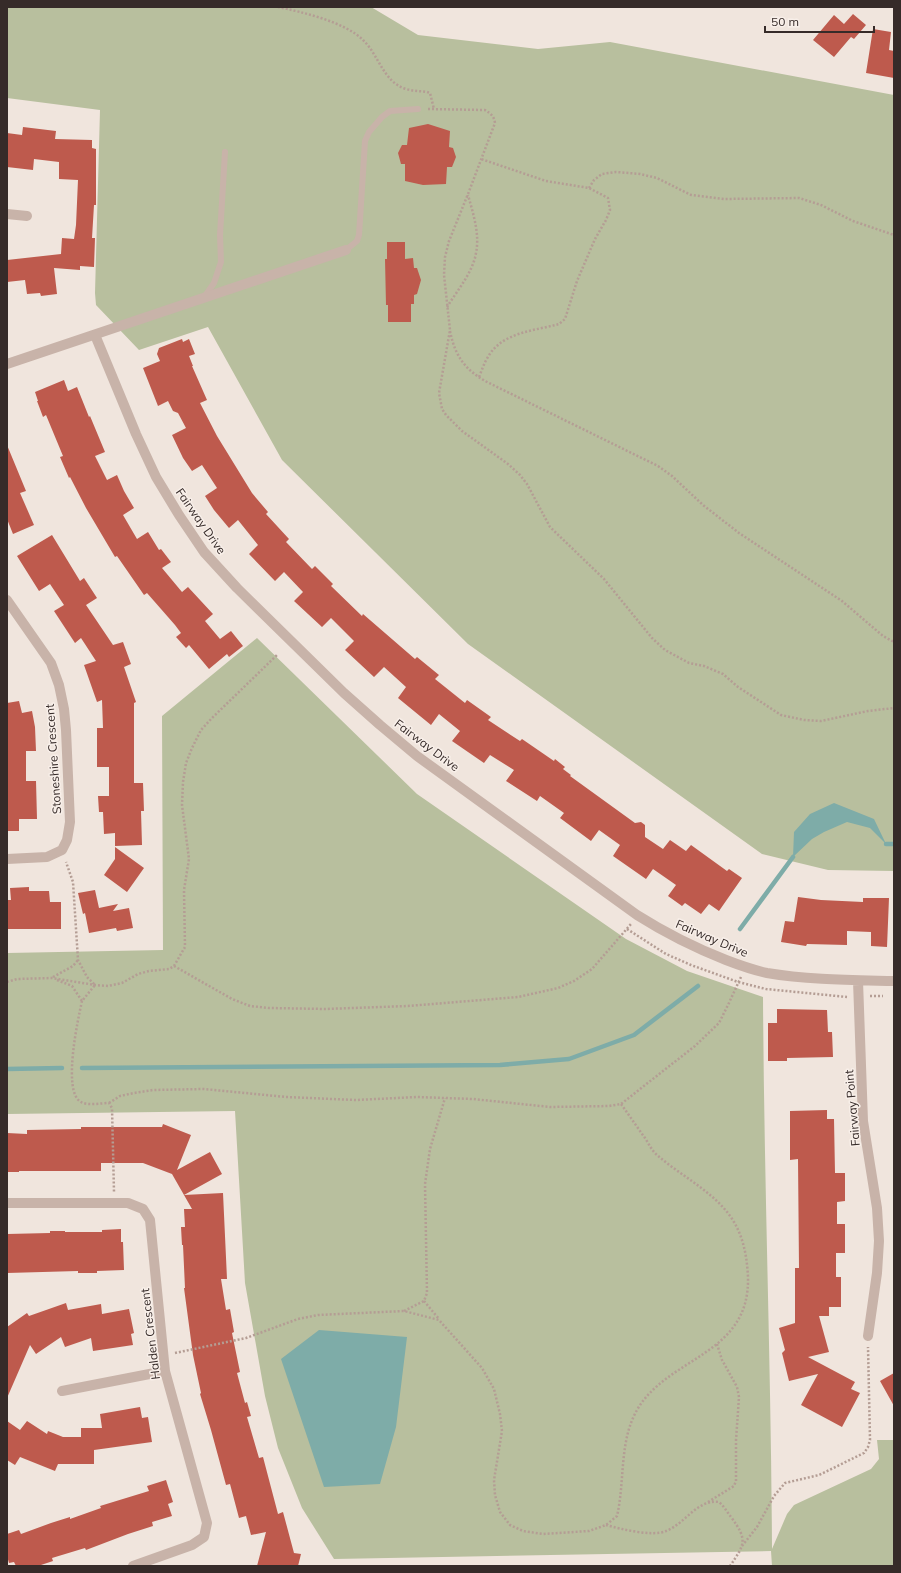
<svg xmlns="http://www.w3.org/2000/svg" width="901" height="1573" font-family="Mulish,sans-serif">
  <style>
    .green { fill: #b8bf9e }
    .water { fill: #7eaca8 }
    .lines { fill: none; stroke-linecap: round; stroke-linejoin: round }
    .stream { stroke: #7eaca8; stroke-width: 4.5 }
    .building { fill: #be5a4d }
    .path { stroke: #b49d94; stroke-width: 2.5; stroke-dasharray: 2 2; stroke-linecap: butt }
    .service { stroke: #c8b3a9; stroke-width: 6 }
    .minor { stroke: #c8b3a9; stroke-width: 10 }
    .labels { text-anchor: middle; dominant-baseline: central; stroke-width: 3; stroke-linejoin: round; paint-order: stroke }
    .street-label { font-size: 12px; fill: #362b29; stroke: #f8efe9 }
  </style>
  <rect width="100%" height="100%" fill="#f0e5dd"/>
  <path class="green" d="M7 7H371L418 35 538 49 610 42 894 95V871L828 870 762 854 468 644 282 460 208 327 139 350 96 305 95 293 100 110 7 98Z
    M257 638 417 794 626 939 687 971 763 997C764 1181 771 1365 772 1549L787 1514 794 1505 871 1469 879 1459 877 1440H894V1566H772L771 1551 334 1559 302 1508 278 1448 265 1396 245 1283 235 1111 7 1114V953L163 950 162 716Z"/>
  <path class="water" d="M834 803 874 819 886 844 870 828 847 822 824 832 812 839 793 857 794 832 810 814Z
    M319 1330 407 1337 396 1427 380 1484 324 1487 281 1359Z"/>
  <g class="lines">
    <path class="stream" d="M886 844H894
      M740 929 793 857
      M82 1068 500 1065 569 1059 634 1035 698 986
      M7 1069 62 1068"/>
  </g>
  <path class="building" d="M853 14 866 25 854 39 851 37 834 57 813 40 834 15 844 24Z
    M873 29 891 32 889 50 894 51V78L866 73Z
    M428 124 450 131 449 147 453 148 456 157 452 167H447L446 184 423 185 405 181V164H401L398 153 402 145H407L409 128Z
    M23 127 56 131 55 139 92 140V148L96 149V205H94L92 238H95L94 267 80 266V270L54 268 57 294 41 296 40 293 27 294 25 280 7 282V260L61 254 62 238 74 239 76 225 78 180 59 179V162L34 159 33 170 7 167V133L22 135Z
    M387 242H405V259L413 258 414 268H417L421 280 417 294 414 295V304H411V322H388V305H386L385 259H387Z
    M182 339 183 342 189 339 195 354 189 356 193 366H192L207 400 200 403 217 436 252 493 268 512 266 514 289 539 286 542 312 569 315 566 333 584 331 586 362 616 363 614 415 659 417 657 439 675 435 679 465 703 467 700 491 717 488 720 520 741 522 739 554 761 555 759 565 767 563 769 571 775 570 776 635 823 641 822 645 825V837L663 849 670 840 686 851 691 845 727 871 729 869 742 878 719 911 709 904 701 914 685 903 682 906 668 896 676 885 653 869 646 879 613 856 620 845 599 830 591 841 560 818 564 813 540 796 537 801 506 781 514 770 490 755 484 763 452 741 460 731 439 714 431 725 398 698 406 687 384 667 374 677 345 650 354 641 331 618 322 627 294 601 303 592 284 572 275 581 249 554 258 545 238 520 229 528 214 510 205 496 217 488 202 465 192 471 183 458 172 435 186 428 178 413 173 411 168 401 158 406 143 368 160 361 157 354 159 348Z
    M64 380 68 391 77 387 89 417 90 416 105 452 95 456 107 480 117 475 124 491 134 508 123 515 137 539 148 532 159 550 161 549 171 562 162 568 182 592 188 587 213 614 205 621 220 639 231 631 243 646 229 657 227 654 209 669 189 645 186 648 176 637 181 633 175 625 147 593 144 595 117 556 115 557 86 508 70 477 69 478 60 457 63 456 46 415 43 417 37 401H38L35 392Z
    M7 445 26 491 20 493 34 525 13 534 7 519Z
    M52 535 80 581 84 578 97 598 86 605 113 645 123 642 131 664 124 667 136 702 134 703V783H143L144 811H141L142 845 115 846V833L104 834 103 812H99L98 796H109V767H97V728H103L102 700 97 702 84 665 96 661 81 638 75 643 54 611 64 605 50 584 39 591 17 556Z
    M19 701 22 713 32 711 35 727 36 751H26V781H36L37 819H19V831H7V703Z
    M115 847 144 868 127 892 104 875 115 859Z
    M29 887V891H49L50 902H61V929H7V900H11L10 888Z
    M95 890 99 908 118 904 113 911 129 908 133 928 117 931 116 928 89 933 85 913 83 914 78 893Z
    M798 897 821 900 863 902V898H889L887 947 871 946V932L847 931V945L807 944 806 946 781 942 785 921 794 922Z
    M777 1009 827 1010 828 1032H832L833 1057 787 1058V1061H768V1023H777Z
    M827 1110V1119H834L835 1173H845V1201L837 1202V1224H845V1253H836V1277H841V1307H829V1316H819L829 1352 808 1357 855 1382 851 1389 860 1393 842 1427 801 1405 818 1374 789 1381 782 1353 785 1350 779 1328 795 1323V1268H799L798 1159 790 1160V1111Z
    M163 1124 191 1135 177 1170 210 1152 222 1174 184 1195 172 1174 143 1163H101V1171H19V1172H7V1133L27 1134V1130L81 1129V1127H162Z
    M223 1193 227 1279H221L226 1310 230 1309 234 1332 232 1333 240 1372 237 1373 245 1403 247 1402 251 1416 247 1417 259 1458 263 1457 278 1514 283 1512 294 1553 301 1554 298 1566H257L266 1532 251 1535 246 1516 239 1518 230 1484 226 1485 211 1430 200 1394 201 1393 193 1355 184 1288H185L183 1245H182L181 1227H185L184 1209H192L184 1195Z
    M121 1229V1242H123L124 1270 97 1271V1273H78V1271L7 1273V1234L50 1233V1231H65V1232H102V1230Z
    M66 1303 68 1310 101 1304 102 1314 129 1309 134 1333 131 1334 133 1345 93 1351 91 1338 65 1347 61 1337 36 1354 30 1345 7 1398V1327L27 1313 29 1316Z
    M894 1373V1406L880 1381Z
    M140 1407 142 1418 148 1417 152 1442 94 1450V1464H58L55 1471 20 1457 15 1465 7 1460V1421L20 1430 27 1421 47 1434 48 1431 63 1437H81V1428H102L100 1414Z
    M166 1480 173 1502 168 1504 172 1516 152 1522 153 1526 128 1534 86 1550 85 1548 52 1558 53 1561 38 1566H16L14 1562 9 1563 7 1556V1534L19 1530 21 1534 51 1523 70 1517V1519L101 1508 100 1506 149 1491 147 1486Z"/>
  <g class="lines">
    <path class="path" d="M278 7C302 12 345 22 363 40 379 55 383 82 406 89 413 91 420 91 427 92L430 93 434 109
      M428 109 485 110C491 114 494 116 495 123L468 194 449 241 445 257 444 275 450 330 439 393 442 409 446 415 462 431 508 464 520 475 527 484 550 527 604 579 652 638 665 650 689 663 704 666 723 674 738 687 781 715 804 720 821 721 868 711 894 708
      M589 188 594 180 602 174 616 172 640 174 657 178 691 195 724 199 799 198 821 205 853 221 894 235
      M447 307C457 291 473 272 476 253 480 234 473 213 468 195
      M450 331C455 356 465 370 487 382L658 466 672 476 703 505 739 533 842 601 883 636 894 642
      M479 377C482 370 484 363 488 357 502 332 534 331 559 324L565 319 577 281 595 239 606 220 610 210 608 198 589 188 546 181 481 159
      M627 929 666 954 691 965 738 982 766 989 847 997
      M174 966 232 999 250 1006 269 1008 325 1009 408 1006 518 997 558 988 574 981 592 969 631 924
      M53 977 73 966 78 960
      M57 980 72 986 82 1001 95 985 87 977 78 960 73 882 66 862
      M7 982 17 979 52 978 95 985 108 986 122 983 138 974 149 971 169 969 174 966 185 947 184 890 189 859 182 805 183 782 186 763 192 748 201 730 212 718 277 655
      M870 996H883
      M82 1001C78 1019 62 1092 81 1102 88 1106 101 1103 109 1103L112 1108 114 1192
      M109 1103 120 1096 134 1093 153 1090 204 1089 286 1097 356 1100 417 1097 473 1099 550 1107 609 1106 621 1104 663 1071 695 1046 719 1023 728 1005 741 977
      M424 1301 439 1319
      M404 1311 424 1301 427 1293 425 1184 430 1149 445 1098
      M175 1353 246 1338 298 1319 318 1315 404 1311 439 1320 482 1368 494 1389 500 1414 502 1431 494 1480 495 1495 500 1512 510 1525 523 1531 543 1534 589 1531 606 1525 617 1516C625 1482 619 1441 637 1410 668 1356 750 1356 748 1277 747 1258 744 1239 734 1222 717 1193 682 1177 657 1155 652 1151 649 1144 645 1138 637 1127 629 1115 621 1104
      M708 1502 734 1486 736 1481V1440L739 1397 737 1387 722 1360 717 1344
      M606 1525C621 1529 652 1537 666 1531 685 1524 697 1499 719 1502 724 1506 727 1512 731 1517 748 1540 745 1544 730 1566
      M742 1546 757 1527 774 1496 785 1483 819 1475 864 1453 868 1447 870 1440 868 1347"/>
    <path class="service" d="M346 250 357 241 359 235 364 157 365 141 369 132 382 117 390 111 418 109
      M205 296 214 283 221 262 220 235 225 152"/>
    <path class="minor" d="M7 214 27 216
      M95 335 136 434 156 477 179 515 204 552 237 588 344 693 380 725 417 756 637 915C667 934 693 947 726 960 739 965 753 970 767 973 808 980 852 980 894 981
      M7 364 346 250
      M7 600 51 663 59 685 64 709 66 730 70 822 67 840 62 850 47 857 7 859
      M858 981 863 1121 877 1208 879 1241 877 1273 868 1336
      M7 1203H128L143 1209 150 1220 165 1371 207 1523 204 1537 192 1545 133 1566
      M62 1391 165 1371"/>
  </g>
  <g class="labels">
    <g class="street-label">
      <text transform="translate(201 521) rotate(55)">Fairway Drive</text>
      <text transform="translate(427 745) rotate(37)">Fairway Drive</text>
      <text transform="translate(53 759) rotate(-94)">Stoneshire Crescent</text>
      <text transform="translate(712 938) rotate(23)">Fairway Drive</text>
      <text transform="translate(852 1108) rotate(-95)">Fairway Point</text>
      <text transform="translate(150 1334) rotate(-97)">Halden Crescent</text>
    </g>
  </g>
  <rect width="901" height="1573" fill="none" stroke="#362b29" stroke-width="16"/>
  <path d="M765 26v6h109v-6" fill="none" stroke="#362b29" stroke-width="2"/>
  <text x="771" y="26" font-size="12" fill="#362b29" stroke="#f8efe9" stroke-width="3" paint-order="stroke">50 m</text>
</svg>
